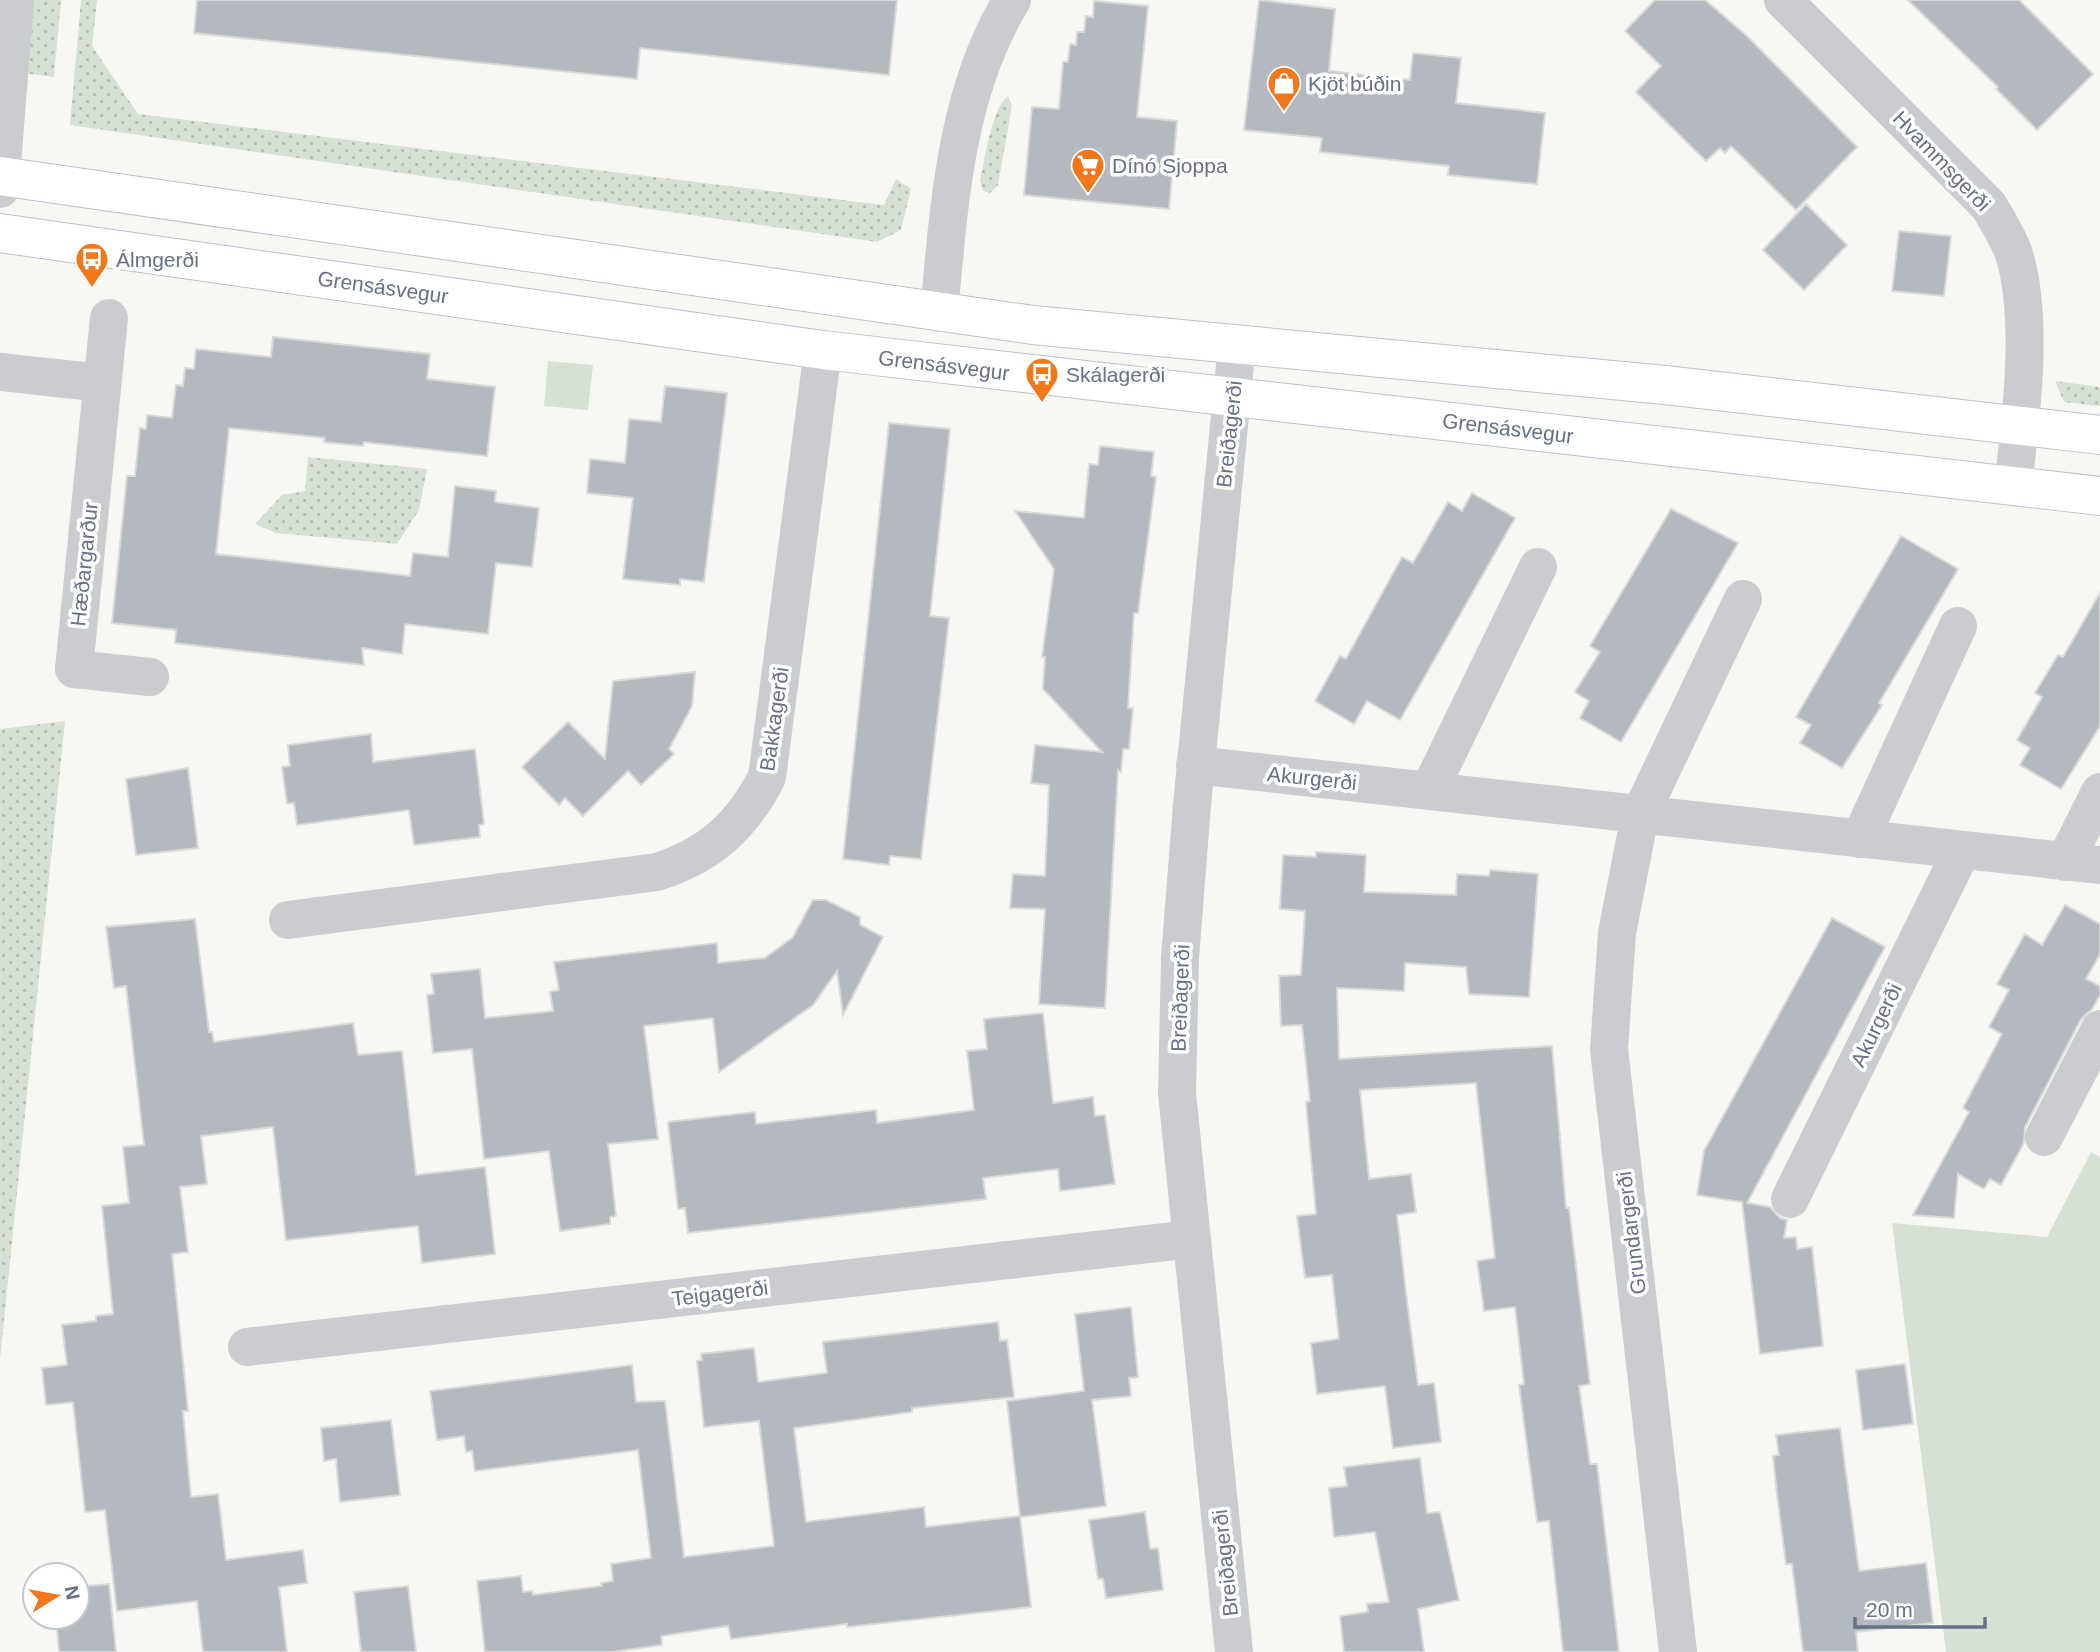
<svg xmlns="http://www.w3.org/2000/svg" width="2100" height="1652" font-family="Arial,sans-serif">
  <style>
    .grass { fill: url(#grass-dots) }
    .green { fill: #d7e0d5 }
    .building { fill: #b4b9c1; stroke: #d9d9d7; stroke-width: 2 }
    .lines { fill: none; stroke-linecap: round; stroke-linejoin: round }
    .secondary-casing { stroke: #bbbfc5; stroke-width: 40 }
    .street { stroke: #caccd0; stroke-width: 38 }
    .secondary { stroke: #fff; stroke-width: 38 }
    .labels { text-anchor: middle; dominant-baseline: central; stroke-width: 7; stroke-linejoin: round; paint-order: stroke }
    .poi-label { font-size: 21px; fill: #647188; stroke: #fff; text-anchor: start }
    .street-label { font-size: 21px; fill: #647188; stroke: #fff }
  </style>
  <defs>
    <pattern id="grass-dots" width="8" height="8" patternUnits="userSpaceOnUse" patternTransform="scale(1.75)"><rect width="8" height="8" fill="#d7e0d5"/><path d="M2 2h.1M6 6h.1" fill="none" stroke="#b2bab3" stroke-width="1.8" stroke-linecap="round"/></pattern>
  </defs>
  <rect width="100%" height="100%" fill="#f7f8f4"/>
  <path class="grass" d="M28 0H61L54 77 21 73Z
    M81 0H97L92 46 138 114 884 205 896 179 911 189 901 230 877 242 70 125Z
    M1008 96 1012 106 998 185 990 193 983 191 980 180C985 160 992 107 1008 96Z
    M2055 381 2100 387V406L2064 402Z
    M308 457 427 469 419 510 397 544 276 533 255 524 282 495 305 491Z
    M65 721 0 1360V729Z"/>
  <path class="green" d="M548 361 593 365 588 410 544 406Z
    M2091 1152 2100 1157V1652H1946L1892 1223 2047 1237Z"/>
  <path class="building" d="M197 0H897L889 75 640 48 637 79 194 33Z
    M1259 0 1335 9 1329 71 1410 80 1413 53 1461 58 1456 103 1545 113 1537 184 1448 175 1449 166 1320 152 1322 138 1244 130Z
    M1655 0H1705L1747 36 1857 147 1796 210 1731 146 1725 153 1720 148 1706 161 1636 92 1661 66 1625 31Z
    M1908 0H2019L2093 74 2037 130 1996 89 1998 87Z
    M1094 1 1148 6 1137 117 1177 121 1169 209 1024 195 1032 107 1059 109 1063 62H1068L1070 44 1076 45 1077 32H1084L1086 16 1093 17Z
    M1806 204 1847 245 1804 290 1763 250Z
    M1899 231 1951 236 1944 296 1892 291Z
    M273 337 430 354 427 379 495 387 487 456 364 442 363 446 324 442 325 438 229 428 216 554 410 576 413 553 448 557 455 486 496 491 495 502 539 508 532 567 496 563 488 634 405 624 402 654 362 648 364 665 175 643 176 630 112 623 127 476H135L140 428 146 429 147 415 172 418 176 385 183 386 185 368 194 369 196 349 271 357Z
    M665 386 727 393 704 582 680 579V585L623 579 633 498 587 493 590 459 625 463 629 419 661 422Z
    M889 423 950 429 930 616 949 618 921 859 890 856 889 865 843 859Z
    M1100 446 1154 452 1151 476 1156 477 1138 613H1134L1128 708H1133L1129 749H1123L1121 772 1118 770 1105 1008 1039 1004 1045 909 1010 908 1013 874 1045 876 1049 785 1031 783 1035 745 1102 752 1043 689 1045 657H1042L1054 569 1015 511 1084 518 1089 464 1098 465Z
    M1472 493 1515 518 1400 720 1367 701 1354 724 1315 701 1340 656 1346 659 1402 557 1413 563 1448 502 1462 511Z
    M1671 509 1738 543 1621 742 1580 718 1589 701 1575 692 1600 652 1590 646Z
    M1901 536 1958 569 1879 703 1882 705 1842 768 1800 743 1811 725 1796 717Z
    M2100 593V726L2061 789 2020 765 2030 748 2017 740 2042 697 2035 693 2058 655 2063 657Z
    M695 672 692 706 669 749 674 754 641 785 628 771 583 816 565 798 559 805 522 767 568 722 605 759 613 681Z
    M371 734 373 762 475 749 484 824 479 825 480 837 414 845 409 810 297 825 294 803H287L282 767 290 766 288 745Z
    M188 768 198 848 136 855 126 779Z
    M1316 852 1366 855 1364 892 1456 895 1457 874 1489 876 1490 870 1538 874 1529 997 1469 994 1466 967 1405 963 1404 991 1337 988 1339 1059 1552 1046 1566 1208H1569L1590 1384 1579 1386 1590 1464H1597L1619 1652H1563L1549 1521 1537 1522 1519 1385 1524 1384 1515 1307 1484 1311 1477 1261 1495 1258 1476 1083 1360 1090 1369 1179 1411 1174 1416 1212 1397 1215 1406 1293 1418 1385 1434 1383 1441 1442 1393 1448 1385 1386 1317 1394 1311 1343 1339 1339 1332 1275 1305 1278 1297 1216 1316 1214 1306 1102 1310 1101 1302 1025 1281 1026 1279 976 1301 975 1305 911 1280 909 1283 855 1316 857Z
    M813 900H826L860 917V925L883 937 843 1015 837 971 813 1005 719 1072 713 1018 644 1026 658 1139 608 1144 616 1216 610 1217V1224L560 1231 549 1151 484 1159 472 1049 433 1053 427 995 434 994 431 974 480 969 485 1018 553 1011 550 992 559 990 554 962 717 943 718 963 765 958 793 937Z
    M2065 905 2100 924V954L2086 979 2100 986V995L2092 1009 2081 1019 2025 1127 2024 1143 2001 1185 1990 1179 1984 1189 1958 1174 1954 1218 1913 1215 1969 1112 1963 1108 2002 1034 1989 1027 2009 990 1997 984 2025 934 2042 945Z
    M1832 918 1885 947 1747 1203 1770 1207 1780 1218 1787 1220 1784 1238 1796 1237 1797 1249 1812 1247 1823 1346 1760 1354 1742 1202 1697 1195 1704 1151Z
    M195 919 209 1032H212L214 1042 353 1023 358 1055 402 1051 416 1175 485 1167 495 1254 422 1263 418 1226 286 1240 273 1127 201 1136 207 1184 180 1187 188 1252 172 1254 188 1411H183L191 1497 218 1494 226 1560 303 1550 307 1583 279 1587 287 1652H203L197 1601 117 1611 105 1510 85 1512 73 1402 46 1405 42 1368 67 1365 62 1325 96 1321V1316L113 1314 102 1206 129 1203 123 1147 144 1145 126 986 114 988 106 927Z
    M1043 1013 1053 1103 1093 1097 1095 1116 1105 1115 1115 1184 1060 1191 1058 1169 983 1178 986 1199 688 1233 685 1208 678 1209 668 1122 755 1112 756 1124 876 1110 877 1123 974 1110 967 1051 987 1049 984 1019Z
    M1131 1307 1138 1377 1129 1378 1131 1396 1092 1400 1106 1506 1020 1517 1031 1607 847 1627V1624L731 1639 728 1626 661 1636 662 1645 612 1652H485L477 1581 521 1576 523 1592 532 1591 533 1595 602 1586 601 1583 613 1581 611 1564 651 1558 638 1450 475 1471 472 1451 466 1452 464 1436 437 1440 430 1391 632 1365 636 1402 665 1401 684 1557 774 1546 759 1421 704 1427 697 1361 702 1360 701 1354 754 1348 758 1382 827 1373 823 1342 998 1322 1000 1341 1007 1340 1014 1397 912 1408V1412L794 1428 806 1522 924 1507 926 1527 1020 1516 1007 1401 1084 1391 1075 1314Z
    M1905 1364 1913 1424 1863 1430 1856 1370Z
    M391 1420 400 1495 340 1502 336 1459 324 1461 321 1428Z
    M1840 1428 1859 1571 1926 1563 1933 1623 1856 1632 1858 1652H1803L1792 1564H1786L1777 1495 1773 1456 1779 1455 1776 1435Z
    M1420 1458 1427 1513 1440 1512 1459 1600 1418 1609 1424 1652H1344L1340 1616 1368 1612 1367 1604 1389 1602 1375 1532 1334 1537 1329 1488 1347 1486 1344 1467Z
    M1145 1512 1150 1549 1158 1548 1163 1590 1106 1598 1103 1579H1098L1089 1520Z
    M109 1584 116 1652H59L56 1617H77V1587Z
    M408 1586 416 1652H361L354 1592Z"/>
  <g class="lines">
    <defs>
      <path id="secondary" d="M0 176 1033 325 1665 385 2100 435
        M0 233 823 350 2100 496"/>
    </defs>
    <use href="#secondary" class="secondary-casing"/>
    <path class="street" d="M1783 0 1989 206C1998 222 2008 237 2014 254 2034 319 2021 419 2013 486
      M0 189 15 0
      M939 313C949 207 955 93 1012 0
      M109 318 74 669 150 677
      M0 372 102 383
      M1195 765 2100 865
      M1429 791 1538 567
      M1860 839 1958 626
      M2065 862 2100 792
      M288 920 657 872C710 855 742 826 767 777L823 350
      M2044 1137 2100 1029
      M1790 1199 1962 850
      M247 1347 1192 1239
      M1234 1652 1177 1093 1180 958 1192 805 1237 344
      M1678 1652 1609 1049 1617 933 1640 815 1743 599"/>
    <use href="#secondary" class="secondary"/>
  </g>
  <defs>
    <symbol id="shop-pin" viewBox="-11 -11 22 30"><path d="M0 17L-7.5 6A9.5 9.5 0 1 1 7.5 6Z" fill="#f1771b" stroke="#fff"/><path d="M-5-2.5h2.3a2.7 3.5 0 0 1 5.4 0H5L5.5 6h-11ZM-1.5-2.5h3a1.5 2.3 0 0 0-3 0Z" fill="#fff"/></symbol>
    <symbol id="supermarket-pin" viewBox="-11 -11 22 30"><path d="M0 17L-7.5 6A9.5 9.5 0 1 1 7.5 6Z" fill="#f1771b" stroke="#fff"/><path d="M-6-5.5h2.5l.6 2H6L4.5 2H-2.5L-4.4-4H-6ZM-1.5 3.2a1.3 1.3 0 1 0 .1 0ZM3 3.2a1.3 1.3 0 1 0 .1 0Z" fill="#fff"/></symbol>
    <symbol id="bus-pin" viewBox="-11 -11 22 30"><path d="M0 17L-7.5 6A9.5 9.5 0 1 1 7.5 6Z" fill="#f1771b" stroke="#fff"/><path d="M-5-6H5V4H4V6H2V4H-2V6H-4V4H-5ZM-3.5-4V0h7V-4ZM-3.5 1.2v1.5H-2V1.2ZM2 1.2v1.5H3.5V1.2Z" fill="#fff"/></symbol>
  </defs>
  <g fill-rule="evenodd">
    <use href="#shop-pin" x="1265" y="64" width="38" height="52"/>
    <use href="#supermarket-pin" x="1069" y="146" width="38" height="52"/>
    <use href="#bus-pin" x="73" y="240" width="38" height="52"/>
    <use href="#bus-pin" x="1023" y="355" width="38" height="52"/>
  </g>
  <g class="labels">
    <g class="poi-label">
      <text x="1308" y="83">Kjöt búðin</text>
      <text x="1112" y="165">Dínó Sjoppa</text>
      <text x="116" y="259">Álmgerði</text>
      <text x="1066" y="374">Skálagerði</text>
    </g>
    <g class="street-label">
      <text transform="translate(1942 161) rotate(46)">Hvammsgerði</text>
      <text transform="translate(383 287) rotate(8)">Grensásvegur</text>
      <text transform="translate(944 365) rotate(7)">Grensásvegur</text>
      <text transform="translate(1508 428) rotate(7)">Grensásvegur</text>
      <text transform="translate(1229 434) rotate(-84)">Breiðagerði</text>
      <text transform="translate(84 564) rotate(-84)">Hæðargarður</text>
      <text transform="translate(774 719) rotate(-82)">Bakkagerði</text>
      <text transform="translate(1312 778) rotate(6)">Akurgerði</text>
      <text transform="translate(1180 998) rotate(-88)">Breiðagerði</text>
      <text transform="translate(1876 1025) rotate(-64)">Akurgerði</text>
      <text transform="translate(1631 1233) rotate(-97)">Grundargerði</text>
      <text transform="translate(720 1293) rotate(-7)">Teigagerði</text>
      <text transform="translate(1225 1563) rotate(-96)">Breiðagerði</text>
    </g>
  </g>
  <g transform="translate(56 1596) rotate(79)"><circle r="33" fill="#ffffff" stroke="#c1c6cf" stroke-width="2"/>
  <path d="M0-5L12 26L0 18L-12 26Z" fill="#f1771b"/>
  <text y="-10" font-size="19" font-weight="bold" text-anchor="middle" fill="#647188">N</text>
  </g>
  <path d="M1855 1617v10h130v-10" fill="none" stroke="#647188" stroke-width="3.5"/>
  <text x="1866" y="1617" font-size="21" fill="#647188" stroke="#ffffff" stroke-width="5" paint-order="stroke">20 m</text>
</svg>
